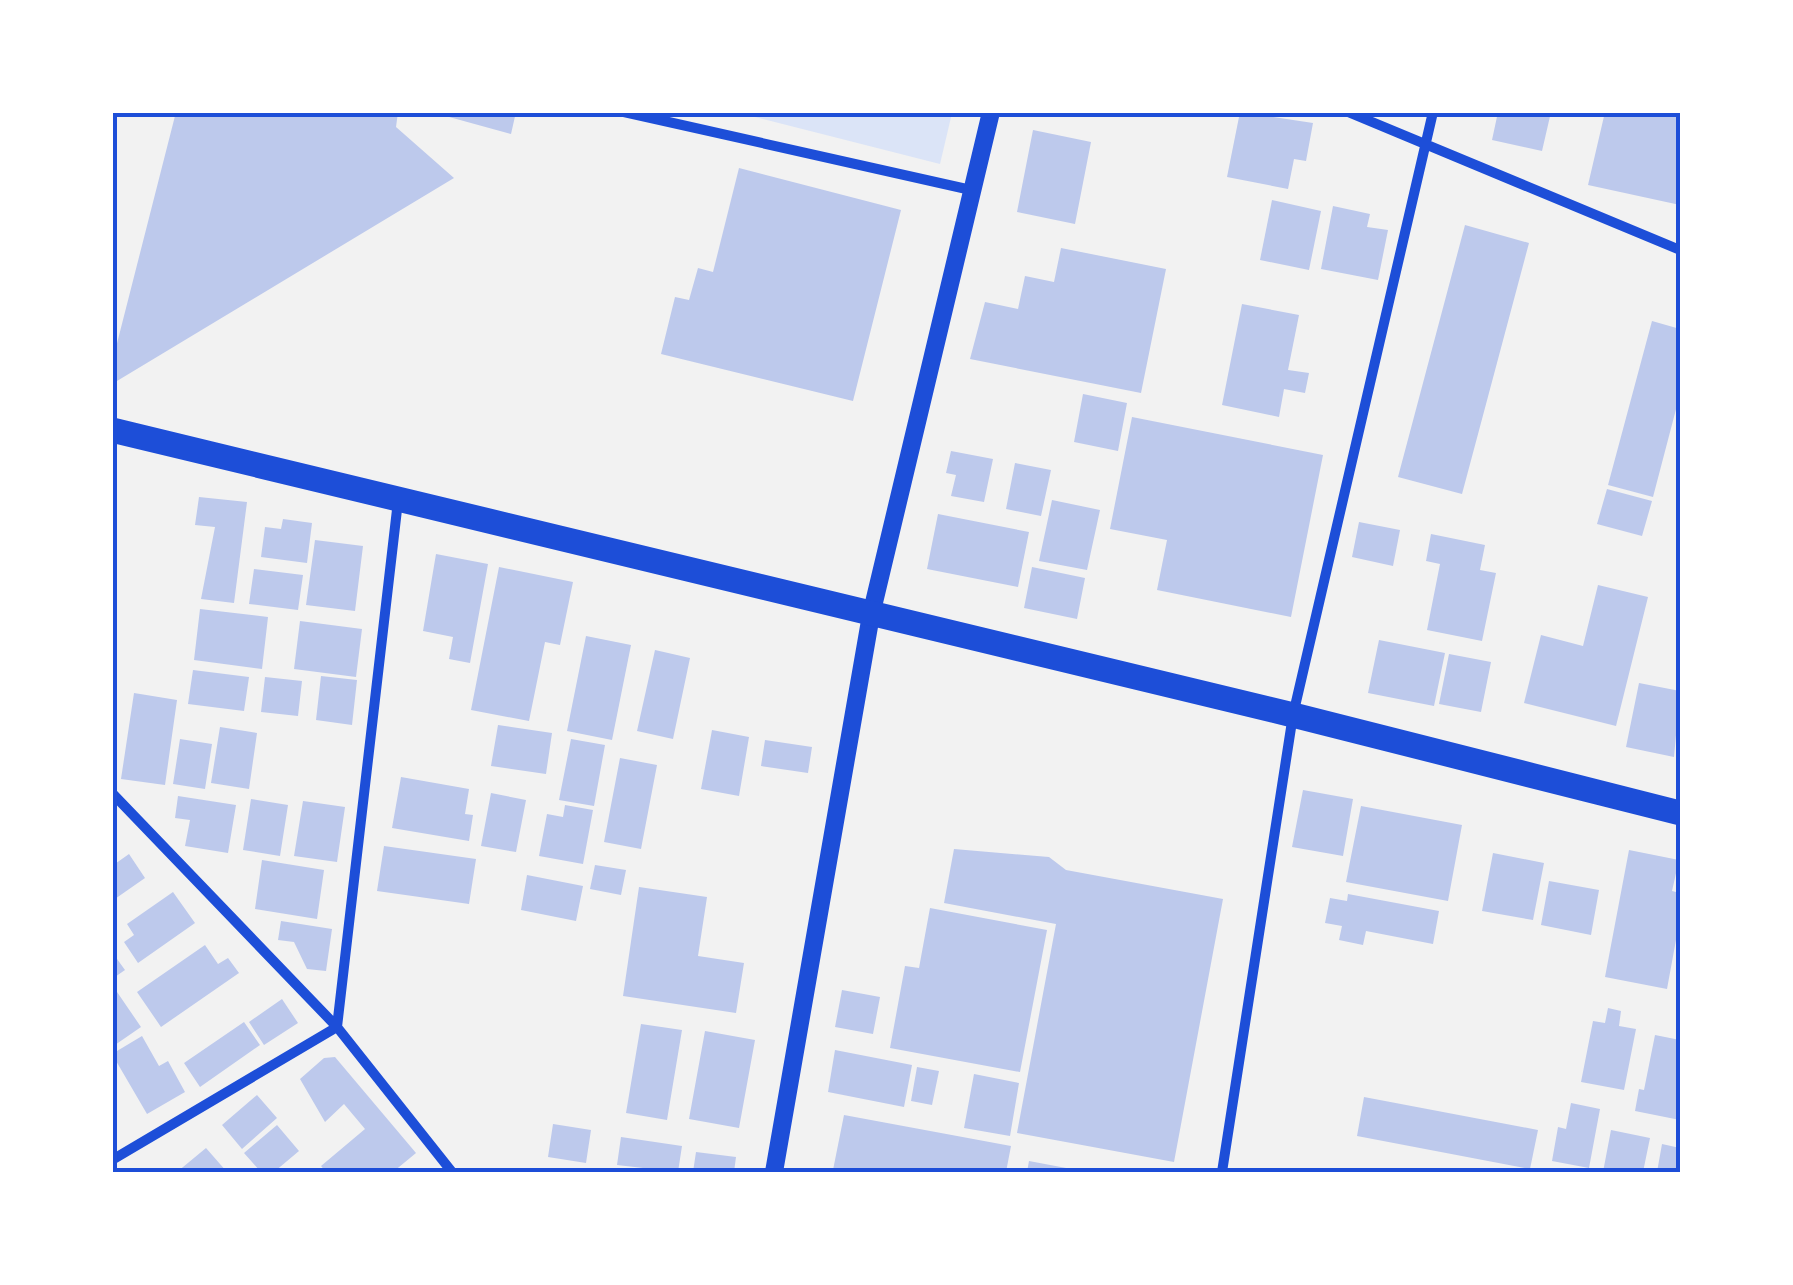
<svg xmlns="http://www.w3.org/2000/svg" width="1793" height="1285" font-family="Rubik,sans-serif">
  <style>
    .green { fill: #dbe4f7 }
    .building { fill: #bdc9ec }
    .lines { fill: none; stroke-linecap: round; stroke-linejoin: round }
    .minor { stroke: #1d4ed8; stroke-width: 10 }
    .tertiary { stroke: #1d4ed8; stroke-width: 18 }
    .primary { stroke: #1d4ed8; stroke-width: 25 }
    .neatline { fill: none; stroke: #1d4ed8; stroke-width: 4 }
  </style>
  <rect width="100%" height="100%" fill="#f2f2f2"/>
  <path class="green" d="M739 113H952L940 164Z"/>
  <path class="building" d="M176 112H398L396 127 454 178 112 384V363Z
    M431 112H516L511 134Z
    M1240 112 1313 123 1306 161 1294 159 1288 189 1227 177Z
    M1498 112H1551L1542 151 1492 140Z
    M1605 112 1680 115V205L1588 185Z
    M1033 130 1091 142 1075 224 1017 212Z
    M739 168 901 210 853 401 661 354 675 297 689 300 698 268 713 272Z
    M1272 200 1321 211 1309 270 1260 260Z
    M1333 206 1370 214 1367 227 1388 230 1378 280 1321 269Z
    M1465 225 1529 243 1462 494 1398 477Z
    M1061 248 1166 269 1141 393 970 359 985 302 1018 309 1025 276 1054 282Z
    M1242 304 1299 315 1288 370 1309 373 1305 393 1284 389 1279 417 1222 405Z
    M1652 321 1680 329V394L1653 497 1608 485Z
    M1083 394 1127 403 1118 451 1074 442Z
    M1132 417 1323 455 1291 617 1157 590 1167 540 1110 529Z
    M951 451 993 459 984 502 951 496 956 475 946 473Z
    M1015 463 1051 470 1041 516 1006 509Z
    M1607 489 1652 501 1642 536 1597 524Z
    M199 497 247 502 234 603 201 599 215 527 195 525Z
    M1052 500 1100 510 1087 570 1039 561Z
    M938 514 1029 532 1018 587 927 569Z
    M283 519 312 523 307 563 261 557 265 527 281 529Z
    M1359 522 1400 530 1393 566 1352 557Z
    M1431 534 1485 545 1480 570 1496 573 1482 641 1427 630 1440 564 1426 561Z
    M315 540 363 546 355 611 306 605Z
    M436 554 488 564 470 663 449 659 453 637 423 631Z
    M499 567 573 582 560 645 545 642 529 721 471 710Z
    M1032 567 1085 578 1077 619 1024 608Z
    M254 569 303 575 298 610 249 604Z
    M1598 585 1648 597 1616 726 1524 703 1541 635 1583 646Z
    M200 609 268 617 262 669 194 660Z
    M300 621 362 629 356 677 294 669Z
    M586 636 631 645 612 740 567 731Z
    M1379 640 1445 653 1434 706 1368 693Z
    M655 650 690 658 673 739 637 731Z
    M1449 654 1491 662 1481 712 1439 704Z
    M193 670 249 677 244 711 188 704Z
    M321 676 357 680 352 725 316 720Z
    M265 677 302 681 298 716 261 712Z
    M1639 683 1680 691 1674 757 1626 747Z
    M134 693 177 700 165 785 121 779Z
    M498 725 552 733 546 774 491 766Z
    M220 727 257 733 249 789 211 783Z
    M712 730 749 737 739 796 701 789Z
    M180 739 212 744 205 789 173 784Z
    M571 739 605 745 594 806 559 800Z
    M765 740 812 747 808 773 761 766Z
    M620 758 657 765 641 849 604 842Z
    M401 777 469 789 465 814 473 815 469 841 392 828Z
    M1303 790 1353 799 1343 856 1292 847Z
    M491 793 526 800 516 852 481 846Z
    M178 796 236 805 228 853 185 846 190 820 175 818Z
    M251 799 288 805 280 856 243 850Z
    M303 801 345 807 337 862 294 856Z
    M565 805 593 810 583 864 539 856 547 814 563 817Z
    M1361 806 1462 825 1448 901 1346 882Z
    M384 846 476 859 469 904 377 891Z
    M954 849 1049 857 1066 870 1223 899 1174 1162 1017 1133 1056 924 944 903Z
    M1629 850 1679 860 1672 891 1680 893V918L1667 989 1605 977Z
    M1493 853 1544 863 1533 920 1482 911Z
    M129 854 145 878 112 901V866Z
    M262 860 324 870 317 919 255 909Z
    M595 865 626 870 621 895 590 889Z
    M527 875 583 886 576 921 521 910Z
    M1549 881 1599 890 1591 935 1541 925Z
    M639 887 707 897 698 956 744 963 736 1013 623 996Z
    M173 892 195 923 138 963 124 942 134 935 127 924Z
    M1348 894 1439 911 1433 944 1366 931 1363 945 1339 940 1342 926 1325 923 1330 898 1347 901Z
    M930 908 1047 930 1020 1072 890 1048 905 966 919 968Z
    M281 921 332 929 326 971 307 969 294 942 278 940Z
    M205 945 218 964 228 958 239 973 161 1027 137 992Z
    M112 952 125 970 112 979Z
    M115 989 141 1027 112 1047V991Z
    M842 990 880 997 873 1034 835 1027Z
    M282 999 298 1023 264 1045 249 1022Z
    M1608 1008 1621 1011 1619 1026 1636 1029 1624 1090 1581 1082 1593 1021 1605 1023Z
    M244 1022 260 1045 200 1087 184 1063Z
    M641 1024 682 1030 667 1120 626 1113Z
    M705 1031 755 1040 739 1128 689 1119Z
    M1655 1035 1680 1040V1120L1635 1111 1639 1089 1644 1090Z
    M142 1036 159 1066 168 1061 185 1092 147 1114 112 1054Z
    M835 1050 912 1065 904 1107 828 1092Z
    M335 1057 416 1153 393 1172H326L321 1166 365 1129 344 1104 325 1122 300 1079 324 1058Z
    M917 1067 939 1071 932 1105 911 1101Z
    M974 1074 1019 1083 1010 1136 964 1128Z
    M257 1095 277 1118 242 1149 222 1125Z
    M1364 1097 1538 1130 1530 1169 1357 1136Z
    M1571 1103 1600 1109 1589 1168 1552 1161 1558 1127 1566 1129Z
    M844 1115 1011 1146 1006 1172 833 1170Z
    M553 1124 591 1130 586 1163 548 1157Z
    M277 1125 299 1151 274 1172H261L244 1153Z
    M1611 1130 1650 1138 1643 1172H1603Z
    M621 1137 682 1146 678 1172 617 1165Z
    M1662 1144 1680 1148V1172H1657Z
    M206 1148 227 1172H177Z
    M696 1152 736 1157 734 1172H693Z
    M1029 1161 1082 1171V1172H1027Z"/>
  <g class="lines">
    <path class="minor" d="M624 112 971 190
      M1348 112 1680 250
      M112 793 337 1027 452 1172
      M337 1027 398 501
      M112 1160 337 1027
      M1222 1172 1293 715 1433 112"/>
    <path class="tertiary" d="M774 1172 871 615 991 112"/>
    <path class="primary" d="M112 430 1293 715 1680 813"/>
  </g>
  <rect width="1793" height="1285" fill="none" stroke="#ffffff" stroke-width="230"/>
  <rect x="115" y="115" width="1563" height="1055" class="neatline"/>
</svg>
